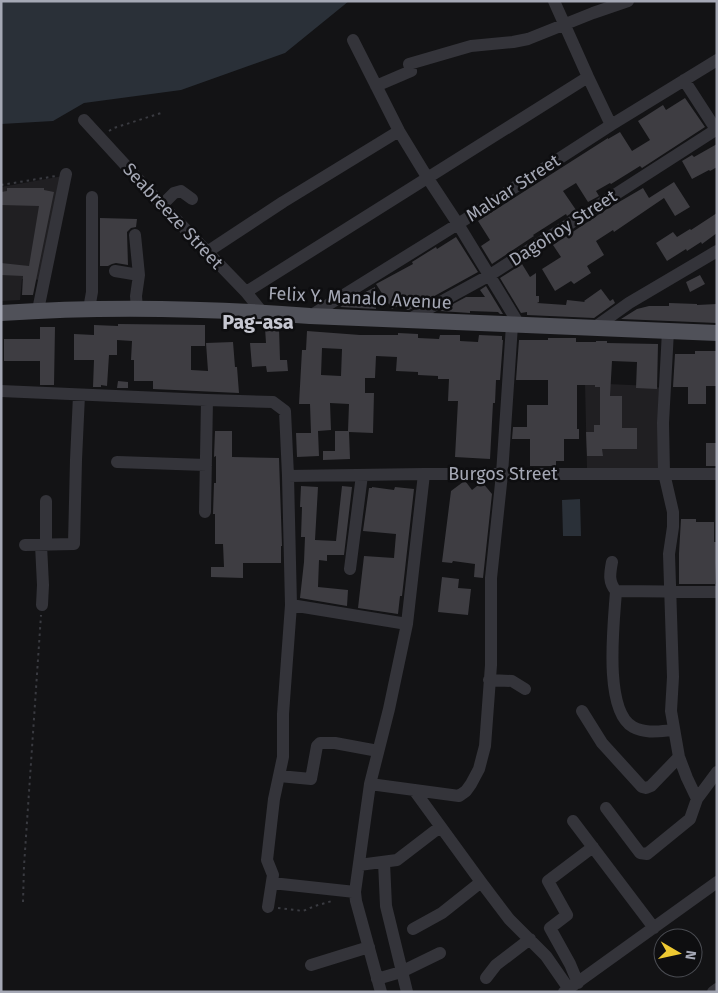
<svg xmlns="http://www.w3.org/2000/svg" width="718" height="993" font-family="'Fira Sans',sans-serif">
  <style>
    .built { fill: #201f22 }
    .water { fill: #2a3038 }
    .building { fill: #3e3d42; fill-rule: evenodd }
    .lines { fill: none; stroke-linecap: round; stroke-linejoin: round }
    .path { stroke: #3a3b41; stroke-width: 2; stroke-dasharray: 2.5 4; stroke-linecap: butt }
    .minor { stroke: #34343a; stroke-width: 12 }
    .major { stroke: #505159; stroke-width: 16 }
    .labels { text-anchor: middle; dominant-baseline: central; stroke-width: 5; stroke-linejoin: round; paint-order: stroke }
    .street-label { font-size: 18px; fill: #a5a8b5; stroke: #0e0e10 }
    .quarter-label { font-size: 20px; font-weight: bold; fill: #c6c7d1; stroke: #0e0e10 }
  </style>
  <rect width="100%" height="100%" fill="#131315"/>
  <path class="built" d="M63 176 43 280 22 279 20 300 1 301V187Z
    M585 383 653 386 660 388 658 468 587 469Z"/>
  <path class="water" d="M1 1H349L285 53 181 90 84 103 53 121 1 124Z
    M580 499 581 536H563L562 500Z"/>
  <path class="building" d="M685 98 705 127 642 168 640 166 611 184 610 183 596 191 599 196 588 202 576 183 563 191 576 210 567 216 566 214 533 235 534 236 492 264 481 246 490 240 478 221 608 138V139L620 132 632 151 650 140 638 121 663 105 666 110Z
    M717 144V167L710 171 709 170 692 179 682 161 692 155 694 157Z
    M674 182 690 207 675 216 664 198 614 232 613 230 596 241 604 255 587 266 591 273 574 284 571 281 555 291 542 269 561 257 553 245 607 209 643 188 649 198Z
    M7 188H44V190L54 192 33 295H22L23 276 1 275V263L29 266 39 206 1 205V192L7 191Z
    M717 213V233L702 244 701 242 687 251 686 249 667 261 656 243 673 232 677 237 690 229 691 230Z
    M100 218 137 219 136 227 131 228 127 232 128 265 116 263 112 264 108 266H100Z
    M456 237 478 272 409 310H407L403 303 392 309 376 284 413 264 412 262 436 247 437 249Z
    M522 264 530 277 536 273V296H539V302L537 303 566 305 567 300 585 302 584 301 601 289 610 301 613 299 615 303 594 318 527 315V312L521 313 500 278Z
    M700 275 705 284 690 292 686 282Z
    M486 286 503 314H500L498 312 470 311V313L440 311 466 297H485L480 290Z
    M375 287 376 309 340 307 358 296Z
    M669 303 697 304V305L717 304V323L621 319 637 309 649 306H669Z
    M118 324 205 325V346H191V370L208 371 206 343 233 342 235 367H237L239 393 153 389V381H134V360H131L132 341 117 340V355H109L107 386 101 385V387H93L94 360H74V334L94 335V325L118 326Z
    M40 327H55L54 385H40V361H4V339H40Z
    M265 328H279L280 360H287L288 371 267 372 266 366 252 367 250 343H266Z
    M307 331 360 335H398V333L418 334V338L439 339 440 335H460V341L478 342 479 335 502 336V340H503L500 380H496L495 403H493L490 459 455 457 458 401H448L449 379H438V376L418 375V372L396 371 397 357 376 356 375 378H365V393H374L373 433 349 432 350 459 323 460V451H335V431H348L349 404 330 403 331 430 318 431 319 456 297 457 296 433H311L310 404H299L302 350H306ZM322 348 342 349 341 376 321 375Z
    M548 338H576V342H596V341H607V343L658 344 657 389 636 388 637 362 612 361 610 396H622V428H637V449H602L603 456H587L586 432H594V425H600V387H595V385H577V429H579V439H564V461H556V466H530V439H512L513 427H527V405H548V380H516L519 340H548Z
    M695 351H716V386H706V404H688V387H673L675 354H695Z
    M118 381 128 382V388H117Z
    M215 431H232V457L279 458 282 546H281V563H243V578L211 577V567H224L223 544H215V514H213L214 483H216V456L214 457Z
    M706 443H717V466H706Z
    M463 482H466L472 490 482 482 492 494 483 578 474 577 475 564 453 561 452 563 442 562 451 491Z
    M301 486 318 487 315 540 336 541 342 486 352 487 344 555H327V561L319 560 318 587 348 590 347 606 300 598 304 562 305 537H301L302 507H300Z
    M372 487 394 490 395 487 414 489 402 596H400L398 614 358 608 364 556 394 558 396 534 363 531 369 488H372Z
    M681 519H696V522H714V542H717L715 584H679V553Z
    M442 577 459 579 458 588 471 589 468 615 438 612Z"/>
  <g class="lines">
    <path class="path" d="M109 131 114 128 161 113
      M1 185 56 176
      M23 902 24 866 41 615
      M278 908 303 911 315 906 332 901"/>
    <path class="minor" d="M554 1 588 77 611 125
      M353 40 399 131 427 177 458 224 520 326
      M684 80 717 131
      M376 86 411 71 409 64 471 46 513 42 528 39 593 13 628 1
      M84 120 162 205 246 292 262 312
      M162 205 174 193 181 191 192 199
      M135 235 139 275 136 296 137 309
      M207 252 283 202 399 131
      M115 271 139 275
      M246 292 588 77
      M89 309 92 292V197
      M38 310 66 174
      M310 316 458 224 611 125 717 60
      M406 321 490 275 717 129
      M594 328 629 303 717 251
      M668 331 663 423 664 473 673 512V527L669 554 673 677 671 711 679 757 687 778 697 799
      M1 391 207 400 273 402 285 411 288 476 291 605 283 714V757L274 799 267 860 273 875 268 907
      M117 462 206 465
      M288 476 424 474H717
      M46 501V545
      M205 512 207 400
      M25 545 74 544 76 460 79 395
      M41 545 43 585 42 605
      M612 562C610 573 608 582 616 591
      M350 569 362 475
      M291 605 407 624
      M489 680 512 681 525 689
      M582 711 602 743 642 787 646 788 651 786 679 757
      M674 730C660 731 646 734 633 727 603 710 614 622 616 591L717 592
      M279 776 311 779 317 746 320 743H335L378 751
      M370 784 459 796 466 791 471 784 479 769 485 746 491 665V578L502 474 512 325
      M414 790 481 882 509 919 546 956 571 992
      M606 808 640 853 647 854 690 819 697 799 717 772
      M573 821 654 928
      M384 862 386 906 407 992
      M359 865 397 860 440 827
      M272 883 355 892
      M413 929 442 913 481 882
      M311 965 369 947
      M486 978 496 965 530 939
      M377 979 401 972 440 953
      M578 983 570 964 550 928 567 915 548 881 593 847
      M381 992 356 901 355 892 370 784 389 709 407 624 424 474
      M564 992 717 882
      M713 992 717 989"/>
    <path class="major" d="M1 313C104 306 208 308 310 316L717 333"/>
  </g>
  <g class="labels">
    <g class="street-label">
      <text transform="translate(513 188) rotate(-33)">Malvar Street</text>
      <text transform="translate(173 216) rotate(47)">Seabreeze Street</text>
      <text transform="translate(563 228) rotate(-33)">Dagohoy Street</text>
      <text transform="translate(360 298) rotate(3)">Felix Y. Manalo Avenue</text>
      <text x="503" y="474">Burgos Street</text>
    </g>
    <g class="quarter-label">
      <text x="258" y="322">Pag-asa</text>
    </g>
  </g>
  <rect width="718" height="993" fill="none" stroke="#a5a8b5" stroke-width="5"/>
  <g transform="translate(678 953) rotate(99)"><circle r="24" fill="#0e0e10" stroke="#4a4c52"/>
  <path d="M0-4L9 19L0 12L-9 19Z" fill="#eec932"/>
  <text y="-8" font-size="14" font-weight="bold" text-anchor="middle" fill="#a5a8b5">N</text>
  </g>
</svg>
